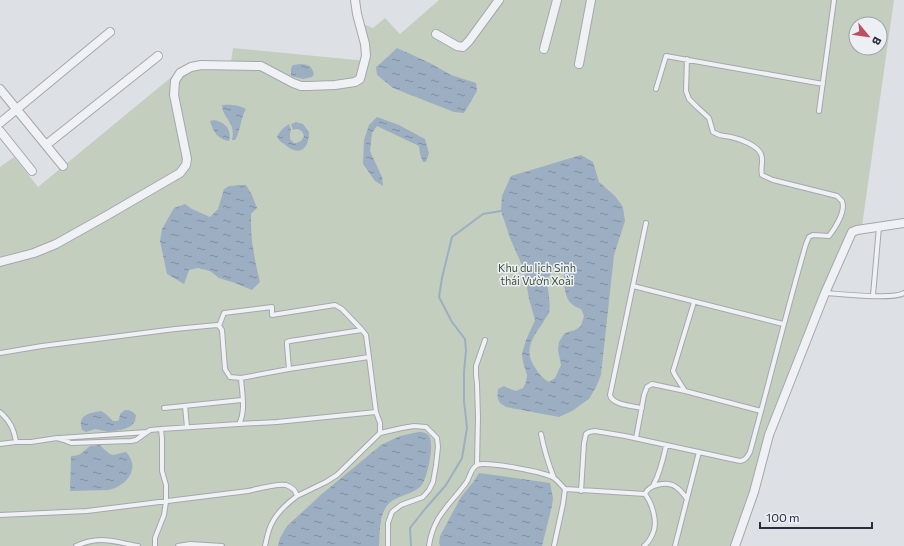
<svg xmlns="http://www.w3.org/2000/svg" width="904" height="546" font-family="Commissioner,sans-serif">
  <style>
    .park { fill: #c3cebf; fill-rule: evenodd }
    .water { fill: url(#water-ripples); fill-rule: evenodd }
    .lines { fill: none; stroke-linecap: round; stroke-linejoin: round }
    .stream { stroke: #9caec2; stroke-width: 2 }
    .lane-casing { stroke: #a3a8ae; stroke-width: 6 }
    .street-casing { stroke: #a3a8ae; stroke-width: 10 }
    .lane { stroke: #f0f1f4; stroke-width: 4 }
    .street { stroke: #f0f1f4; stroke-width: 8 }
    .labels { text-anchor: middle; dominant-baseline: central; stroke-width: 3; stroke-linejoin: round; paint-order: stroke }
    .park-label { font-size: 11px; fill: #3d5437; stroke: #eceff3 }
  </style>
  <defs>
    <pattern id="water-ripples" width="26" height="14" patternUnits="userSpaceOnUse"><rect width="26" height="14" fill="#9caec2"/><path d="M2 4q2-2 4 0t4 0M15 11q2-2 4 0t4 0" fill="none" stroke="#7f8e9f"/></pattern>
  </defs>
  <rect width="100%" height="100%" fill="#dde1e5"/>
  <path class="park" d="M439 0H894L862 226 850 231 732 546H0V167L14 157 38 187 180 70 231 62 233 48 367 61 363 24 373 28 385 18 400 34ZM856 24H880V48H856Z"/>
  <path class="water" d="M397 48 430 63 451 75 476 83 477 91 464 113 454 112 393 88 377 75 376 67 382 62Z
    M301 64C309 65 311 65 314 74L312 77 303 79 291 76V68L293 65Z
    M222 105C230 104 240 105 246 109 240 119 241 131 235 140H232C233 136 233 131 232 127 229 119 222 114 222 105Z
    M377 117 399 125 425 139 429 153 426 162H423L420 154 419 146 377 126 372 133 370 151 382 177 383 186 375 181 363 164 364 140 369 125Z
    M214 120C225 122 232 129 229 141 218 140 213 131 210 121Z
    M296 122 303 124 309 132C309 150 299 157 284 144 281 142 279 141 277 137 279 132 284 127 289 124L291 130 290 133V139L294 143C299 143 302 141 304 136 303 131 298 127 293 130L291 124Z
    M581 155 593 162 599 182 615 196 623 207 625 221 614 255 601 375 596 387 589 399 572 411 559 417 506 407C497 402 497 399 498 389L504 386 510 389 516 391 523 388 526 382 527 375 523 362 522 354 526 340 535 320 529 299 524 270 510 238 501 211 502 196 511 176ZM559 269 564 271C565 282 563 298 573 305 575 307 579 308 581 309L584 316 581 326 575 330 568 332 564 334 559 342 558 350 561 365 555 378 549 382C541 377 539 374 534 366 523 349 534 336 544 321 545 318 548 315 549 313 551 305 548 290 547 281 549 274 553 271 559 269Z
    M246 185 252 195 257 208 251 214C251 227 251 240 254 253 255 263 258 272 260 282L252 290 235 283 219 278 210 271 198 268 189 270 184 284 167 274 160 241 162 229 174 208 185 204 192 209 210 217 218 209 224 189 229 186Z
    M125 410C130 410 132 411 136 415L135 421 133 424 131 426 124 429 109 432 95 429 86 432 82 430C77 415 89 413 101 411L106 414 113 421H117L119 420 120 414Z
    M418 432C423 432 426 432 429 436 435 444 427 480 421 486 411 496 394 495 386 507 379 518 380 533 379 546H278L280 538 287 526 323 493 381 445 400 436Z
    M100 445C103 448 108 454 113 455 116 455 123 452 126 452 141 468 127 486 109 490L70 491 71 456C80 456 84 451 90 446Z
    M479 473 550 483 553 498 552 506 542 546H440L439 543 440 536 461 497 474 481Z"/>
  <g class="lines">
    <path class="stream" d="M411 546 410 528 425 509 446 485 462 458 467 428 464 401V372L466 350 465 339 452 322 439 297 442 278 452 237 483 214 501 211"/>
    <defs>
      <path id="lane" d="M656 89 666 56 823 84
        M819 111 834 0
        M633 286 783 324
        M825 293C841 294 893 300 904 293
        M873 295 879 227
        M219 326 224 313 272 307V315L335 305 342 309 362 330
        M0 353 42 346 175 329 217 325 219 326 222 330 225 369 230 377 241 378 289 369 369 357 366 335 362 330 290 341 287 342V345L289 369
        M685 391 675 375 673 371 694 302
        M185 406 187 427
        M164 408 242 400
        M642 408C633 406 612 405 610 395L646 223
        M0 412C10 421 14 429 16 442H31L57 438 64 440 71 443 131 441 136 440 150 430 161 429
        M239 424 277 422 376 412
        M380 433 402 428 414 426 426 427 437 438 438 447 436 465 433 482 429 490 423 497 401 505 392 512 388 523V546
        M541 434C544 449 548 463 554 478
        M60 438 147 432
        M636 438 644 395 647 387 652 384 685 391 761 411
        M0 444 16 442
        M477 465 478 417 477 384 476 375V366L485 340
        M653 486C660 473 663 460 666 446
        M581 491 584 443 586 434 589 432 595 431 625 436 740 461C746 460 747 457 750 452 769 383 786 313 806 244L809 237 813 235 829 236C835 228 846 211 842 201 841 200 839 198 837 196L773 180 762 175C760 168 764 161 761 154 757 145 740 139 731 137 723 135 721 137 713 132L709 118 697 107 689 99 686 91 687 59
        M645 494C649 484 668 481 676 487 681 490 684 495 687 499L675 546
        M297 496 326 482 337 475 380 433V423L376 412 369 357
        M687 499 699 452
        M0 515 87 511 248 491C257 489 278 483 286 485 292 487 296 491 297 496 289 502 278 512 273 521 268 529 267 538 265 546
        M76 546C100 535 114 542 138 546
        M155 546V538L164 515 166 502V485L162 471V439L161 429 239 424C246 411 242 393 241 378
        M178 546 190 544 222 546
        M429 546C433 516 450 505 466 483 470 478 470 469 477 465 486 461 545 472 554 478 558 481 562 486 565 489L645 494C652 503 658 522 653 533 651 538 648 543 644 546
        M554 546 563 504 565 489"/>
      <path id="street" d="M436 34 457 46 463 47 469 41 499 0
        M544 49 557 0
        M579 64 591 0
        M0 89 63 166
        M0 123 110 32
        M0 131 32 171
        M46 145 158 56
        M0 262 34 253 56 244 106 216 180 173 186 165 187 159 174 95 175 81 180 73 191 67 201 65 261 66 293 83 301 86H308L335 85 355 82 360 79 366 56 365 44 357 14 355 0
        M735 546 754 492 769 435 825 293 852 232 857 230 904 223"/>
    </defs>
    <use href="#lane" class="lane-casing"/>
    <use href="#street" class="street-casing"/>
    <use href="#lane" class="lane"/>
    <use href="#street" class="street"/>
  </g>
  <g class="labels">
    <g class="park-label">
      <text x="537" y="267">Khu du lịch Sinh<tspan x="537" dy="13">thái Vườn Xoài</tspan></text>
    </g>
  </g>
  <g transform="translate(868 36) rotate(119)"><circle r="19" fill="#eceff3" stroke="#9ea2a9"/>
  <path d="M0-3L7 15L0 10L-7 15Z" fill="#be4f60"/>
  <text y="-6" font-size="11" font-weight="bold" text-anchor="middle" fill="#282f3a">B</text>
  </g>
  <path d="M760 522v6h112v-6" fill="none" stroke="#282f3a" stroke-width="2"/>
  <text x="766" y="522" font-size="12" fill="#282f3a" stroke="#eceff3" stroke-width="3" paint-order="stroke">100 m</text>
</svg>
